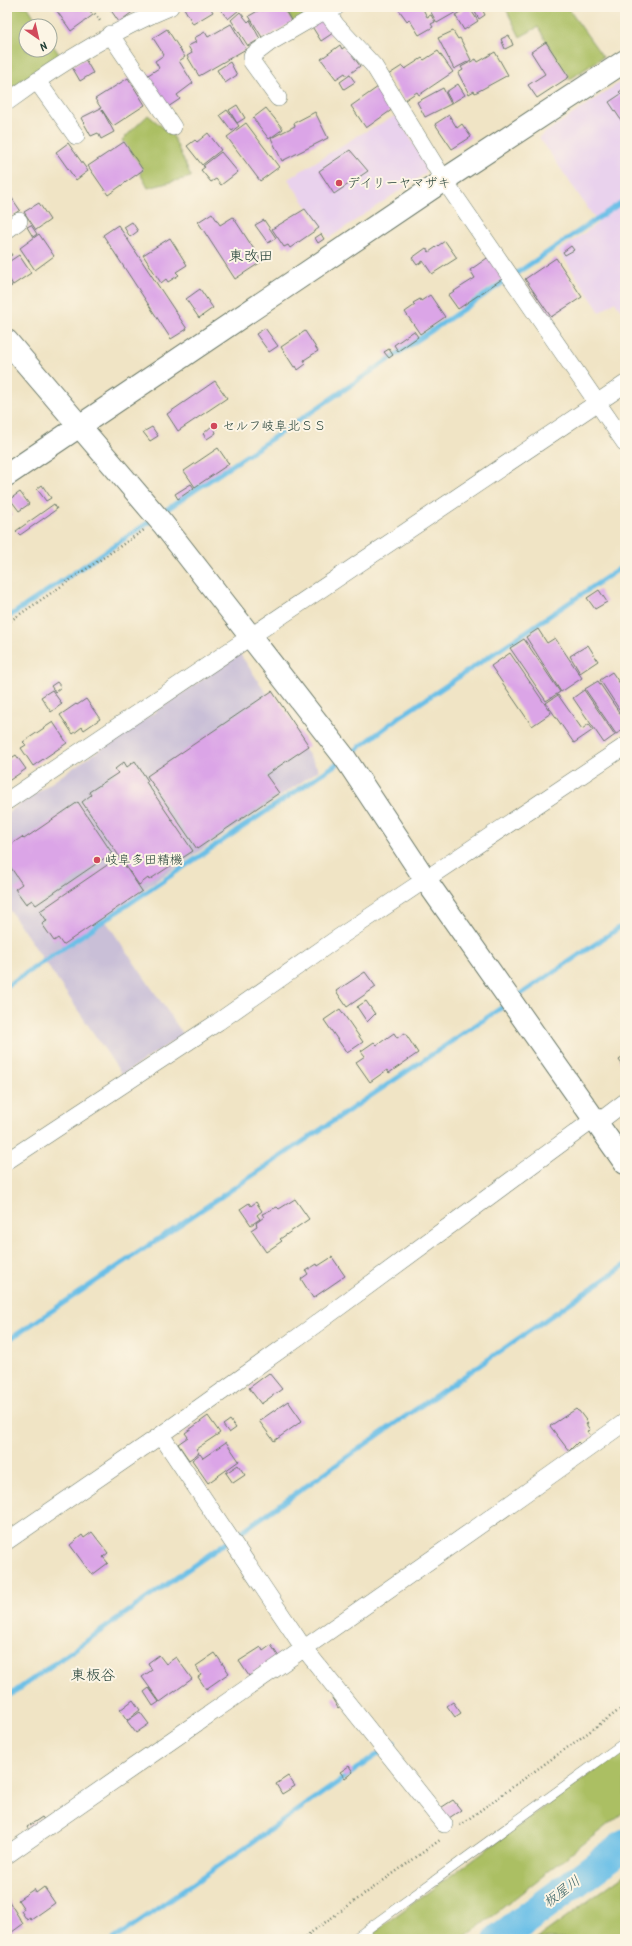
<svg xmlns="http://www.w3.org/2000/svg" width="632" height="1946" font-family="Kalam,'Klee One',sans-serif">
  <style>
    .built { fill: #e9d2ed }
    .industrial { fill: #c9bfd7 }
    .green { fill: #abbf63; stroke: #657e4c }
    .lines { fill: none; stroke-linecap: round; stroke-linejoin: round }
    .stream { stroke: #6bbfe7; stroke-width: 5 }
    .river { stroke: #6bbfe7; stroke-width: 31 }
    .building { fill: #dba5e7 }
    .lane-casing { stroke: #687767; stroke-width: 10 }
    .street-casing { stroke: #687767; stroke-width: 18 }
    .secondary-casing { stroke: #687767; stroke-width: 24 }
    .path { stroke: #687767; stroke-width: 2.5; stroke-dasharray: 1 3; stroke-linecap: butt }
    .lane { stroke: #fff; stroke-width: 9 }
    .street { stroke: #fff; stroke-width: 17 }
    .secondary { stroke: #fff; stroke-width: 22 }
    .poi-dot { fill: #d1495b; stroke: #fcf5e5; stroke-width: 1.5 }
    .labels { text-anchor: middle; dominant-baseline: central; stroke-width: 4; stroke-linejoin: round; paint-order: stroke }
    .poi-label { font-size: 13px; fill: #1f3d34; stroke: #fcf5e5; text-anchor: start }
    .water-label { font-size: 14px; font-style: italic; fill: #325e61; stroke: #fcf5e5 }
    .quarter-label { font-size: 15px; fill: #1f3d34; stroke: #fcf5e5 }
  </style>
  <rect width="100%" height="100%" fill="#fcf5e5"/>
  <filter id="ink" filterUnits="userSpaceOnUse"><feTurbulence type="fractalNoise" baseFrequency=".025" numOctaves="2"/><feDisplacementMap in="SourceGraphic" scale="8" xChannelSelector="R" yChannelSelector="G"/><feConvolveMatrix kernelMatrix="1 2 1 2 8 2 1 2 1" color-interpolation-filters="sRGB"/></filter>
  <filter id="wash" filterUnits="userSpaceOnUse"><feTurbulence type="fractalNoise" baseFrequency=".012" numOctaves="4" result="noise"/><feDisplacementMap in="SourceGraphic" scale="16" xChannelSelector="R" yChannelSelector="G"/><feGaussianBlur stdDeviation="0.9" result="paint"/><feColorMatrix in="noise" values="0 0 0 0 0 0 0 0 0 0 0 0 0 0 0 0 0 1.4 0 .05"/><feComposite in="paint" operator="in"/></filter>
  <g filter="url(#wash)">
    <rect width="100%" height="100%" fill="#f0e4c5"/>
    <path class="built" d="M625 79V315L615 302 600 312 559 251 598 223 539 137Z
      M397 115 425 164 426 173 329 238 288 179 357 136Z"/>
    <path class="industrial" d="M240 654 319 770 103 917 183 1034 122 1075 7 906V813Z"/>
    <path class="green" d="M7 7H28L40 26H26V50H50V41L62 58 7 91Z
      M284 7H312L314 9 294 23Z
      M505 7H567L603 57 569 80 538 27 520 37Z
      M148 115 173 136 191 177 148 188 122 140Z
      M625 1748V1811L463 1939H364Z
      M625 1874V1929L612 1939H536Z"/>
    <g class="lines">
      <path class="stream" d="M160 514 625 200
        M7 618 152 520
        M349 755 401 716 625 565
        M7 986 341 761
        M515 998 625 924
        M7 1341 507 1004
        M7 1697 380 1434 625 1265
        M114 1939 394 1743"/>
      <path class="river" d="M499 1939 625 1845"/>
    </g>
    <g id="blocks">
      <path class="building" d="M54 7H87L93 15 71 31Z
        M113 7H136L134 9 135 10 119 22 110 9Z
        M186 7H210L213 12 193 24 184 8Z
        M218 7H236L239 10 228 19Z
        M270 7H283L292 22 263 39 249 16 261 9 262 11Z
        M397 7H422L427 17 431 15 435 22 431 24 433 27 419 35 409 19 407 21Z
        M428 7H465L437 23Z
        M469 7 478 21 464 30 455 15Z
        M472 7H481L485 15 479 19Z
        M240 12 248 22 250 20 260 39 248 46 231 20Z
        M323 17 333 33 321 41 311 25Z
        M231 24 246 49 199 76 187 56 192 53 188 46 196 42 194 38 205 32 208 37Z
        M167 29 185 57 179 61 193 83 177 95 180 99 165 109 145 77 159 68 155 61 164 55 153 38Z
        M453 31 458 39 460 38 471 60 454 69 438 38Z
        M509 35 513 45 505 49 501 39Z
        M546 42 569 77 537 98 528 85 545 74 531 52Z
        M340 45 342 49 346 46 360 66 347 76 345 73 336 79 321 59Z
        M438 51 453 72 419 95 417 92 405 100 388 75 402 66 405 69 422 58 424 60Z
        M495 52 508 75 475 93 474 91 469 94 458 73 463 70 461 67 476 59 478 62Z
        M85 59 93 73 80 81 72 67Z
        M230 62 237 75 225 83 217 70Z
        M350 75 355 82 344 89 340 82Z
        M128 78 145 105 113 126 102 110 114 132 101 139 98 133 91 136 81 118 101 108 95 99Z
        M458 84 465 95 452 103 446 92Z
        M378 87 393 109 366 128 351 106Z
        M443 88 451 104 425 117 417 102Z
        M625 88V126L609 102 621 94 619 92Z
        M237 105 245 118 237 123 229 110Z
        M266 108 283 129 269 139 253 118Z
        M227 110 239 126 232 131 220 115Z
        M315 112 328 138 282 161 271 138 295 126 294 123Z
        M449 115 457 128 462 124 471 137 452 149 435 124Z
        M246 123 279 167 260 181 227 137Z
        M208 133 221 150 202 165 187 146 195 140 197 142Z
        M124 142 143 170 108 195 88 166Z
        M68 143 88 171 76 180 56 152Z
        M350 150 368 171 334 194 319 171Z
        M221 152 238 172 221 185 216 179 211 182 201 170 205 167 203 166Z
        M7 158 11 164 7 167Z
        M7 191 20 210 7 219Z
        M39 203 50 220 36 230 24 212Z
        M305 209 319 228 290 248 288 245 284 247 272 229Z
        M212 213 220 225 233 217 259 257 261 262 235 279 198 222Z
        M264 220 276 238 268 243 255 225Z
        M132 222 138 231 130 237 124 227Z
        M31 225 37 234 33 237 27 227Z
        M118 225 187 329 171 339 103 235Z
        M39 234 54 256 35 270 20 248Z
        M321 234 324 239 318 243 315 238Z
        M170 238 187 265 176 272 179 275 168 282 166 279 161 283 143 255Z
        M445 241 457 258 432 274 423 261 417 265 412 258 426 248 429 252Z
        M571 246 574 250 565 255 563 252Z
        M7 248 12 255 7 259Z
        M19 255 31 273 13 285 7 275V263Z
        M490 256 505 277 458 309 448 295 475 278 470 270Z
        M556 258 582 297 551 317 525 279Z
        M7 279 12 286 7 289Z
        M200 289 213 308 199 318 186 299Z
        M430 295 445 317 420 334 405 312 415 305 413 303 420 299 421 301Z
        M265 328 278 346 269 352 256 334Z
        M305 331 318 351 304 360 306 364 298 370 296 366 294 367 281 347Z
        M414 331 418 337 398 351 394 345Z
        M389 349 393 355 389 358 384 352Z
        M215 381 227 398 178 431 167 414Z
        M214 424 217 428 215 430 216 433 207 439 203 434Z
        M152 427 158 436 150 441 143 432Z
        M218 448 229 464 195 487 184 471Z
        M191 484 194 488 178 499 175 494Z
        M42 485 51 498 46 501 37 489Z
        M20 492 29 504 19 511 10 499Z
        M54 504 57 509 20 535 16 531Z
        M7 507 12 514 7 518Z
        M599 590 607 602 595 609 587 598Z
        M538 629 547 643 555 638 582 678 561 692 526 637Z
        M524 639 560 692 546 701 510 648Z
        M588 645 598 661 580 673 570 656Z
        M510 653 551 713 532 726 491 666Z
        M612 672 625 691V718L600 680Z
        M598 681 625 721V729L616 734 585 689Z
        M57 682 61 687 55 692 51 686Z
        M52 690 62 704 51 712 41 697Z
        M584 690 615 735 604 743 573 698Z
        M272 691 309 746 266 775 279 793 197 849 147 776Z
        M558 695 582 729 589 724 593 730 574 743 546 703Z
        M86 699 100 719 84 730 82 727 73 734 60 715 76 704 77 705Z
        M53 722 67 743 33 766 21 748 26 745 23 742Z
        M16 755 26 769 7 782V761Z
        M135 761 148 781 146 782 193 851 149 880 148 878 139 885 82 802 91 795 89 792 118 773 115 769 124 762 127 767Z
        M78 802 112 853 36 905 32 900 26 904 15 889 22 884 7 862V847L22 837 24 839Z
        M119 857 142 891 63 945 58 938 54 941 42 924 47 921 40 911Z
        M365 972 376 987 347 1007 336 991Z
        M366 1001 375 1014 367 1022 357 1007Z
        M340 1009 363 1042 347 1053 324 1020Z
        M394 1033 397 1038 405 1033 418 1053 389 1073 387 1070 370 1082 356 1062 365 1056 361 1051 374 1042 377 1045Z
        M623 1057 625 1060V1069L619 1060Z
        M295 1199 309 1219 280 1239 282 1241 266 1252 251 1230 257 1226 256 1223 264 1217 262 1214 277 1207 279 1209Z
        M256 1202 262 1211 257 1215 260 1219 251 1225 240 1209 249 1203 251 1206Z
        M332 1257 345 1276 313 1298 301 1279 308 1274 306 1271 317 1264 318 1266Z
        M269 1373 282 1389 261 1404 249 1388Z
        M288 1401 302 1421 274 1441 259 1421Z
        M576 1409 578 1411H579L588 1423 586 1424 590 1430 587 1431 591 1436 580 1444 578 1442 569 1451 550 1426Z
        M208 1416 220 1433 196 1449 199 1453 189 1460 178 1444 188 1437 185 1433Z
        M230 1420 236 1428 229 1433 223 1425Z
        M226 1442 239 1461 208 1483 192 1460 200 1454 203 1458Z
        M238 1465 245 1475 233 1483 226 1473Z
        M92 1532 108 1553 103 1557 108 1563 92 1575 70 1545 82 1535 84 1538Z
        M271 1645 279 1657 249 1676 239 1661 261 1647 263 1651Z
        M215 1653 229 1673 206 1689 198 1677 201 1675 196 1666Z
        M159 1655 166 1664 176 1657 192 1679 160 1702 142 1677 152 1670 148 1663Z
        M149 1688 159 1702 153 1706 144 1692Z
        M336 1696 342 1705 338 1708 332 1698Z
        M133 1700 140 1710 127 1720 120 1710Z
        M453 1702 461 1713 455 1717 447 1706Z
        M140 1712 149 1724 136 1733 127 1721Z
        M349 1766 353 1772 345 1778 340 1772Z
        M288 1776 295 1786 282 1794 276 1784Z
        M453 1800 461 1810 446 1820 439 1809Z
        M42 1817 45 1821 30 1832 27 1827Z
        M44 1887 55 1903 31 1920 30 1918 27 1920 21 1911 24 1909 18 1900 34 1889 36 1893Z
        M7 1898 23 1924 8 1935 7 1933Z"/>
    </g>
  </g>
  <g filter="url(#ink)">
    <use href="#blocks" fill-opacity="0" stroke="#687767" stroke-width="1"/>
    <g class="lines">
      <defs>
        <path id="lane" d="M354 1939 625 1742"/>
        <path id="street" d="M323 7 336 25 374 66 444 180 625 443
          M110 34 173 127
          M37 81 76 136
          M278 98 252 62V56L269 43 326 10 336 7
          M7 102C58 65 111 31 170 7
          M7 230 19 221
          M7 801 625 384
          M596 1124 625 1102
          M7 1161 218 1022 335 940 625 746
          M161 1435 303 1647 444 1824
          M7 1541 161 1435 308 1330 593 1120
          M7 1855C213 1711 421 1569 625 1422"/>
        <path id="secondary" d="M7 341 163 524 345 758 425 879 625 1163
          M7 475 444 180 625 61"/>
      </defs>
      <use href="#lane" class="lane-casing"/>
      <use href="#street" class="street-casing"/>
      <use href="#secondary" class="secondary-casing"/>
      <path class="path" d="M90 7 100 21
        M7 623 144 530
        M460 1825 625 1706
        M302 1939 440 1840"/>
      <use href="#lane" class="lane"/>
      <use href="#street" class="street"/>
      <use href="#secondary" class="secondary"/>
    </g>
  </g>
  <g class="poi-dot">
    <circle cx="339" cy="183" r="4"/>
    <circle cx="214" cy="426" r="4"/>
    <circle cx="97" cy="860" r="4"/>
  </g>
  <g class="labels">
    <g class="poi-label">
      <text x="347" y="183">デイリーヤマザキ</text>
      <text x="222" y="426">セルフ岐阜北ＳＳ</text>
      <text x="105" y="860">岐阜多田精機</text>
    </g>
    <g class="water-label">
      <text transform="translate(562 1892) rotate(-37)">板屋川</text>
    </g>
    <g class="quarter-label">
      <text x="251" y="257">東改田</text>
      <text x="93" y="1676">東板谷</text>
    </g>
  </g>
  <rect width="632" height="1946" fill="none" stroke="#fcf5e5" stroke-width="24"/>
  <g transform="translate(38 38) rotate(146)"><circle r="19" fill="#fcf5e5" stroke="#a4ab9e"/>
  <path d="M0-3L7 15L0 10L-7 15Z" fill="#d1495b"/>
  <text y="-6" font-size="11" font-weight="bold" text-anchor="middle" fill="#1f3d34">N</text>
  </g>
</svg>
